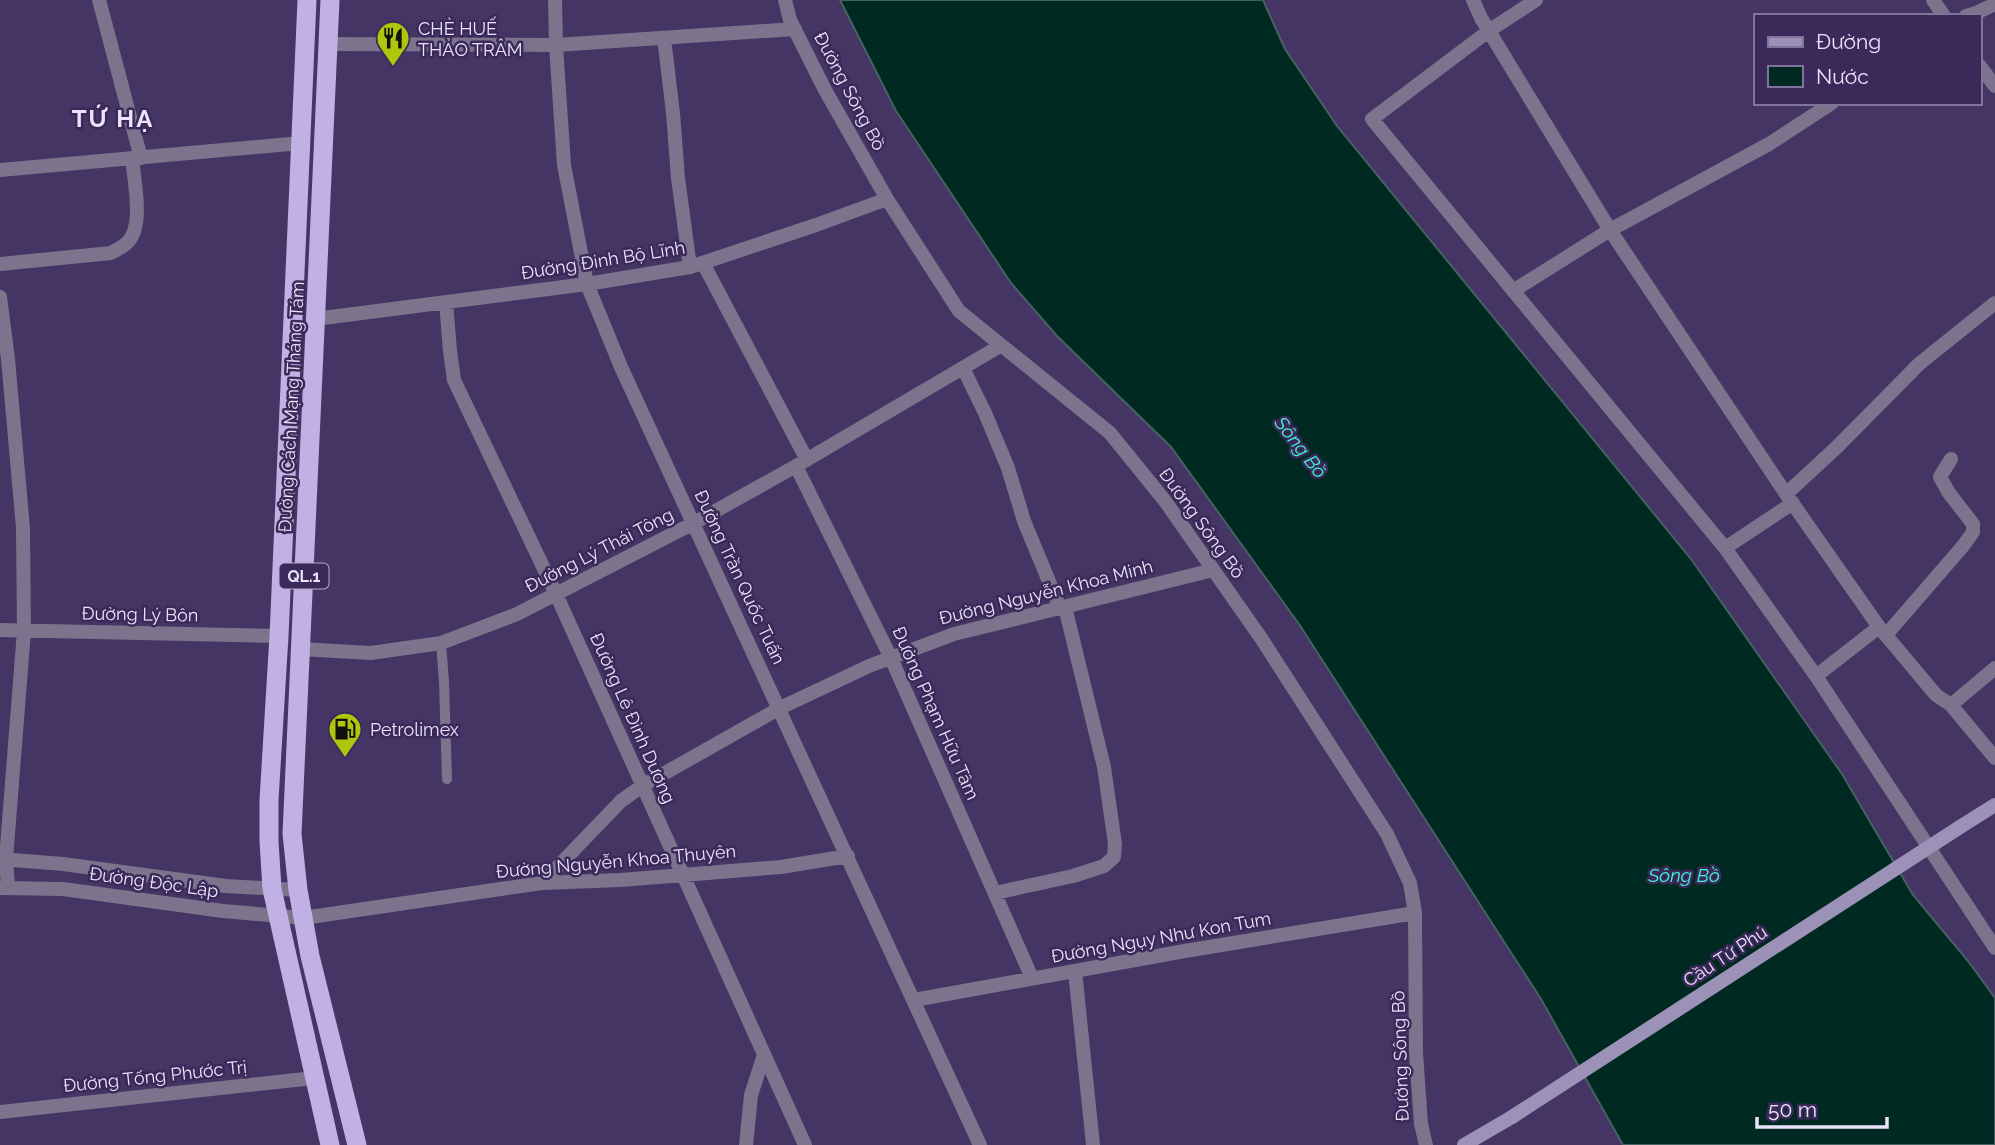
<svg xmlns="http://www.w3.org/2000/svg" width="1995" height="1145" font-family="Raleway,sans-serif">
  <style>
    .water { fill: #002922; stroke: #466163; stroke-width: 2 }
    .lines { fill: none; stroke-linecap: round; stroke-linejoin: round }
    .service { stroke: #7b748c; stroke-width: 10 }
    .minor { stroke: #7b748c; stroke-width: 14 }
    .tertiary { stroke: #7b748c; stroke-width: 14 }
    .secondary { stroke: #9c91b6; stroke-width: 14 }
    .trunk { stroke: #c0b0e4; stroke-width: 19 }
    .secondary-bridge { stroke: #9c91b6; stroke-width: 14 }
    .labels { text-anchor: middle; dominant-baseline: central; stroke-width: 5; stroke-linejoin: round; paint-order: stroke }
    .shield { fill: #3b2a59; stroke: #b6acca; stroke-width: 2 }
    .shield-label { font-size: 16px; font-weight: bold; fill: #eae3fb }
    .poi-label { font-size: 18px; fill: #eae3fb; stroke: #3b2a59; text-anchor: start }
    .street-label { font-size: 18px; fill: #eae3fb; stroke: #3b2a59 }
    .water-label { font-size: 19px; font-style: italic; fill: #40f5d6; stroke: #3b2a59 }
    .district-label { font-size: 24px; font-weight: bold; letter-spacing: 2px; fill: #eae3fb; stroke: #3b2a59 }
  </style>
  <rect width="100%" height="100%" fill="#453564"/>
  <path class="water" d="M840 0H1263L1285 49 1337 126 1691 559 1842 774 1913 895 1968 961 1995 998V1145H1623L1541 999 1299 624 1171 447 1057 336 1011 283 896 111Z"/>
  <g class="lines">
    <path class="service" d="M441 643 444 682 447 779"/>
    <path class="minor" d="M99 0 141 158
      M555 0 556 45 564 165 587 284 621 367 980 1145
      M785 0 790 20 825 90 887 199 959 311 1110 433 1165 501 1261 638 1387 834 1410 883 1415 913 1416 1053 1421 1124 1426 1145
      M1473 0 1481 18 1610 230 1786 494 1879 627 1936 695 1951 705 1995 758
      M1536 0 1490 30 1372 119 1725 548 1816 676 1995 948
      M1933 0 1944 16
      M1966 16 1976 13 1995 4
      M664 38 673 113 678 178 690 267
      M328 44 556 45 795 29
      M1979 65 1995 86
      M0 170 301 143
      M703 263 807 460
      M0 264 111 253C118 249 128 245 132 236 142 218 134 179 132 158
      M1513 291 1610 230 1769 144 1832 103
      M0 297 8 359 23 528 24 631 6 859 8 887
      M446 302 450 351 454 380 556 594 805 1145
      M315 319 587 284 690 267 816 225 887 199
      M963 368 985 413 1008 468 1024 521 1060 608
      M796 466 891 658 1032 978
      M1786 494 1837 447 1919 364 1995 303
      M1725 548 1793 503
      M0 630 279 636
      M1886 635 1963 546 1973 532V524L1949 493 1940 477 1951 459
      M300 649 371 653 441 643 517 614 694 523 796 466 1000 346
      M1816 676 1879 627
      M1951 705 1995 668
      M542 883 621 801 642 786 780 708 869 666 954 634 1213 570
      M995 893 1073 876 1104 866 1114 857 1115 844 1104 767 1065 607
      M303 918 542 883 621 880 781 867 848 856
      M1075 971 1093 1145
      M914 1000 1185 951 1415 913
      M0 1112 314 1078
      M746 1145 751 1095 764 1055"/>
    <path class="tertiary" d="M0 859 63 864 226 886 298 890
      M0 888 63 889 223 911 303 918"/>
    <path class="secondary" d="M1960 827 1995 805
      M1464 1145 1512 1117"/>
    <path class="trunk" d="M307 0 279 636 269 800V841L272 889 330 1145
      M330 0 292 834 298 890 310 956 357 1145"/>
    <path class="secondary-bridge" d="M1512 1117 1960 827"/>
  </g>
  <defs>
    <symbol id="restaurant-pin" viewBox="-11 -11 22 30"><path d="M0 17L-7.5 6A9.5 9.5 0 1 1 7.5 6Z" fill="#aec60c" stroke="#3b2a59"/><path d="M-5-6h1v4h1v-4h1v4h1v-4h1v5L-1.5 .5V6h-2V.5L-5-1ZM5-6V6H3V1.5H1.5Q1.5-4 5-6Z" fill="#111"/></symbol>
    <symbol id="fuel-pin" viewBox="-11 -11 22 30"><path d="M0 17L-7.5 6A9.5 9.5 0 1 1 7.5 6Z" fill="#aec60c" stroke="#3b2a59"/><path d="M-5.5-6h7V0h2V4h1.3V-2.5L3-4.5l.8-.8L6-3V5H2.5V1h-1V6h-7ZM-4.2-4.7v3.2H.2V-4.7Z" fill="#111"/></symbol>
  </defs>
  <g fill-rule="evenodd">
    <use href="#restaurant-pin" x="374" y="19" width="38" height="52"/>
    <use href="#fuel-pin" x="326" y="710" width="38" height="52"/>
  </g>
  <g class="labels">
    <rect class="shield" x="279.5" y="563.5" width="49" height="25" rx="5"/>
    <g class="shield-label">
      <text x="304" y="576">QL.1</text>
    </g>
    <g class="poi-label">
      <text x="418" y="28">CHÈ HUẾ<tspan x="418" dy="21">THẢO TRÂM</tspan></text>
      <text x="370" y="729">Petrolimex</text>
    </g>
    <g class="street-label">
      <text transform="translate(850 91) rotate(62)">Đường Sông Bồ</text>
      <text transform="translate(603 260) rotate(-9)">Đường Đinh Bộ Lĩnh</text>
      <text transform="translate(291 407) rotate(-87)">Đường Cách Mạng Tháng Tám</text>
      <text transform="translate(1202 523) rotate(54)">Đường Sông Bồ</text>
      <text transform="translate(599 550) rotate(-27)">Đường Lý Thái Tông</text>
      <text transform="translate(740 577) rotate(65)">Đường Trần Quốc Tuấn</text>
      <text transform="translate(1046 592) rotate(-14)">Đường Nguyễn Khoa Minh</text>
      <text transform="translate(140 614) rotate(1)">Đường Lý Bôn</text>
      <text transform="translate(936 713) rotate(66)">Đường Phạm Hữu Tâm</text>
      <text transform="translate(633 718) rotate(66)">Đường Lê Đình Dương</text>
      <text transform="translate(616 861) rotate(-5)">Đường Nguyễn Khoa Thuyên</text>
      <text transform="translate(154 882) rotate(8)">Đường Độc Lập</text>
      <text transform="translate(1161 937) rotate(-10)">Đường Ngụy Như Kon Tum</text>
      <text transform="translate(1725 956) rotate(-33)">Cầu Tứ Phú</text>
      <text transform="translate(1400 1056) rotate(-92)">Đường Sông Bồ</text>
      <text transform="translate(155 1076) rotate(-6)">Đường Tống Phước Trị</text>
    </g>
    <g class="water-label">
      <text transform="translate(1301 447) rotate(52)">Sông Bồ</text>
      <text x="1684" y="875">Sông Bồ</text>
    </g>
    <g class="district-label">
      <text x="113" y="118">TỨ HẠ</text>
    </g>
  </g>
  <rect x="1754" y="14" width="228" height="91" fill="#3b2a59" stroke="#81749a" stroke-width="2"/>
  <rect x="1768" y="37" width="35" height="10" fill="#9c91b6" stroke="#81749a" stroke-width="2"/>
  <text x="1816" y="49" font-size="21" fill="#eae3fb">Đường</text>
  <rect x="1768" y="66" width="35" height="21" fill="#002922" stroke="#81749a" stroke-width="2"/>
  <text x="1816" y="84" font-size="21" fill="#eae3fb">Nước</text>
  <path d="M1757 1117v10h130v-10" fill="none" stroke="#eae3fb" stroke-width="3.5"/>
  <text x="1768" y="1117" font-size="21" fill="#eae3fb" stroke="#3b2a59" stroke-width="5" paint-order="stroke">50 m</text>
</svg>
